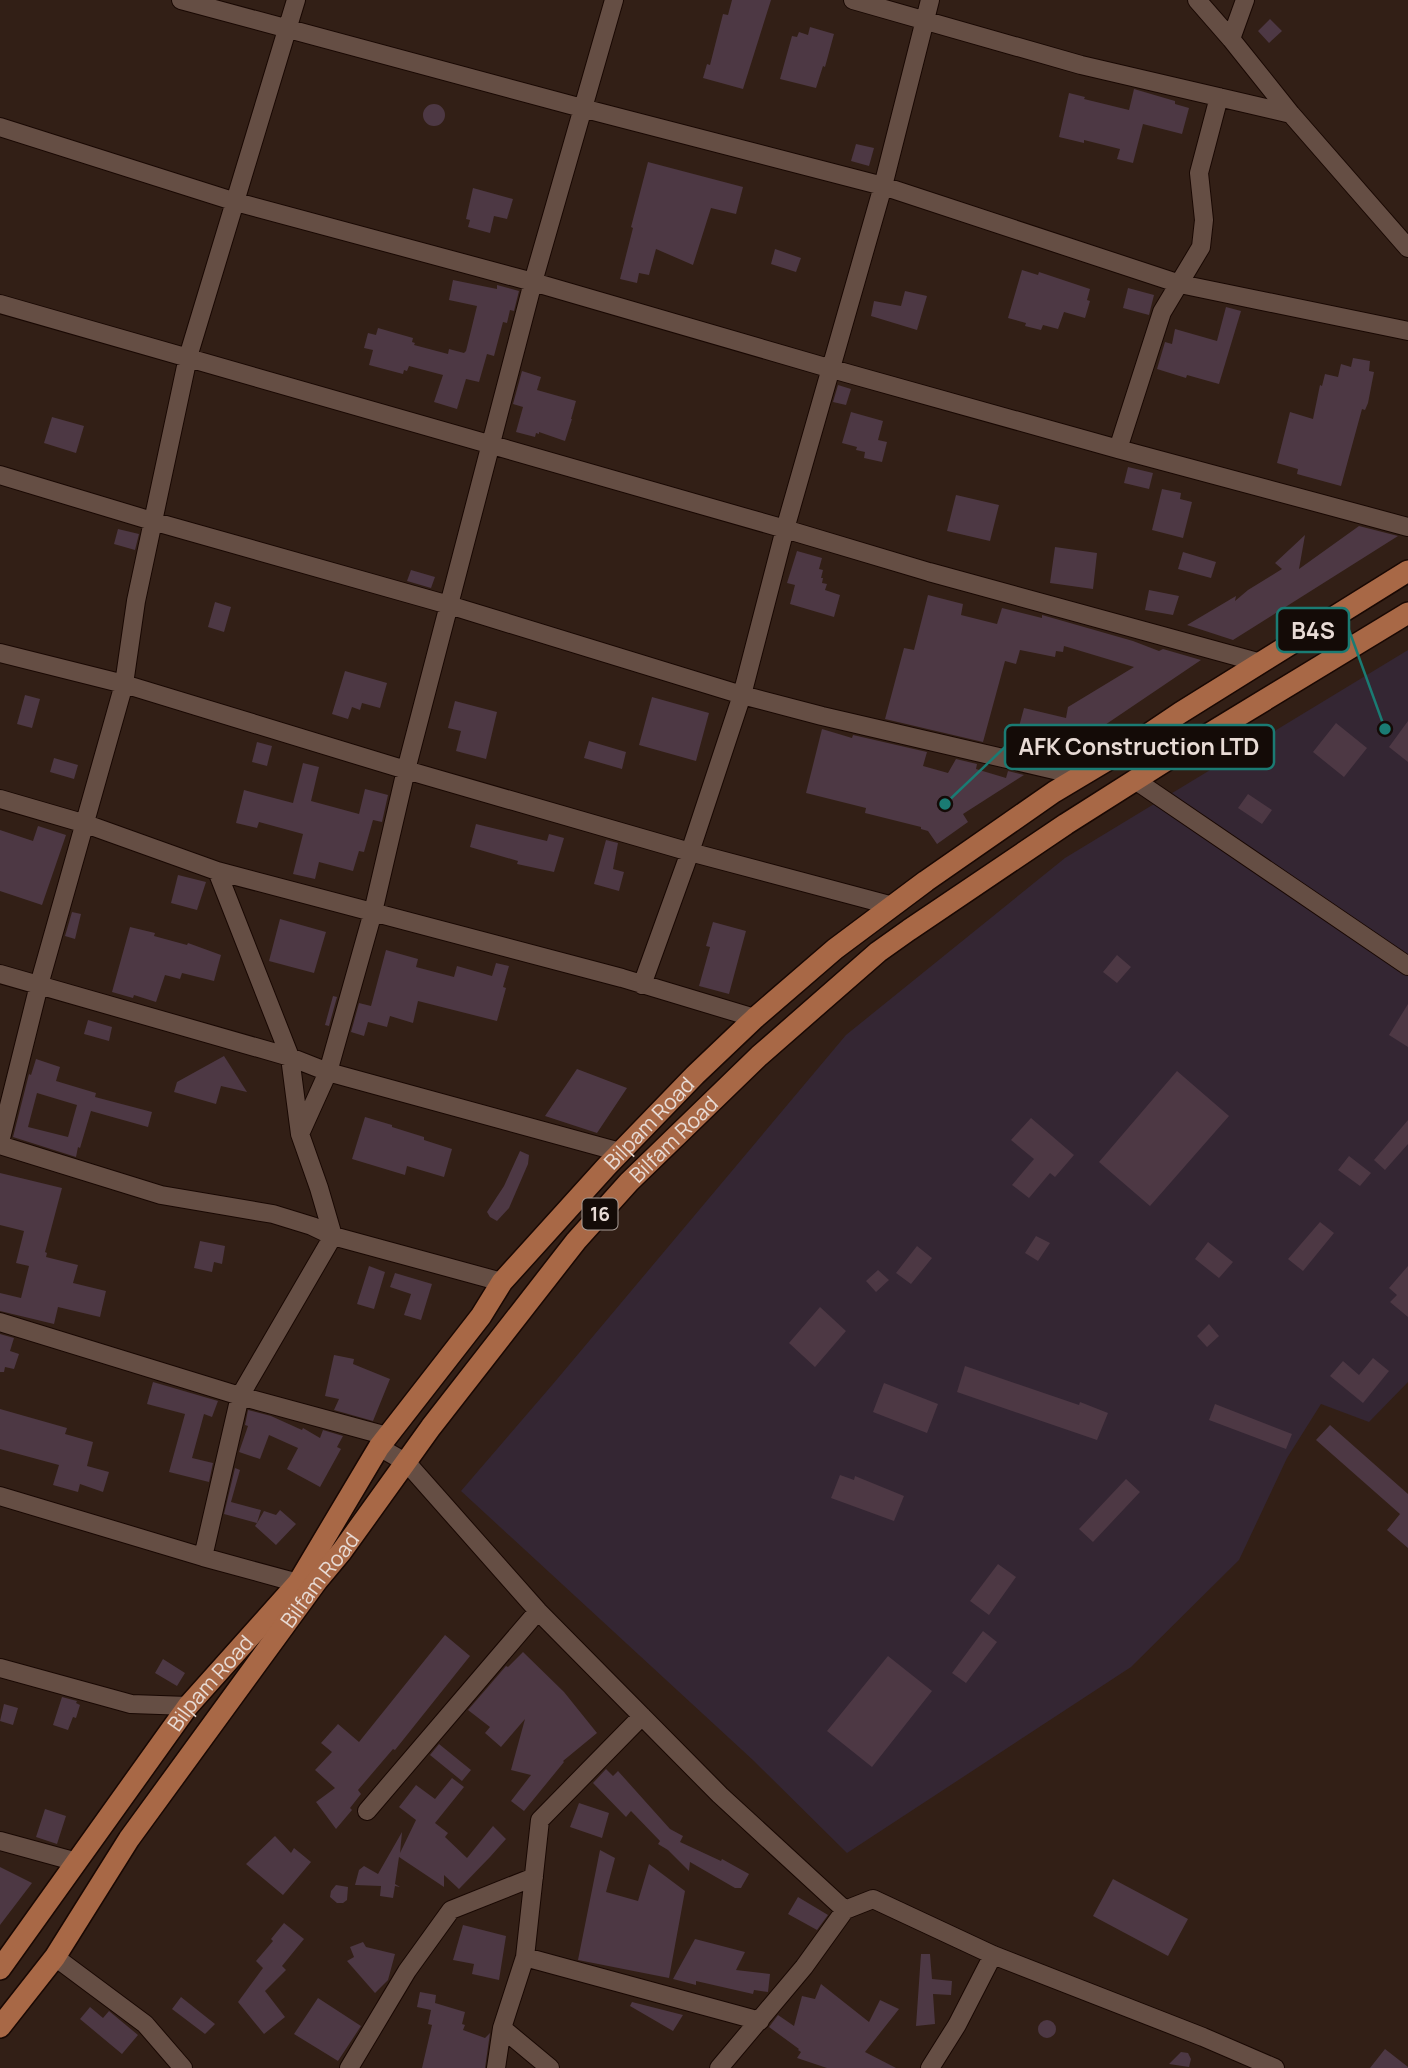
<svg xmlns="http://www.w3.org/2000/svg" width="1408" height="2068" font-family="Manrope,sans-serif">
  <style>
    .industrial { fill: #342633 }
    .building { fill: #4d3844; fill-rule: evenodd }
    .lines { fill: none; stroke-linecap: round; stroke-linejoin: round }
    .minor-casing { stroke: #190803; stroke-width: 20 }
    .major-casing { stroke: #190803; stroke-width: 24 }
    .minor { stroke: #654e44; stroke-width: 18 }
    .major { stroke: #a86846; stroke-width: 21 }
    .labels { text-anchor: middle; dominant-baseline: central; stroke-width: 5; stroke-linejoin: round; paint-order: stroke }
    .shield { fill: #140b07; stroke: #a89d97; stroke-width: 2 }
    .shield-label { font-size: 19px; font-weight: bold; fill: #e8dbd5 }
    .street-label { font-size: 21px; fill: #e8dbd5; stroke: #140b07 }
    .leader { fill: none; stroke: #1a7b73; stroke-width: 2.5 }
    .callout-dot { fill: #1a7b73; stroke: #140b07; stroke-width: 2.5 }
    .callout { fill: #140b07; stroke: #1a7b73; stroke-width: 2.5 }
    .callout-label { font-size: 23px; text-anchor: middle; font-weight: bold; fill: #e8dbd5 }
  </style>
  <rect width="100%" height="100%" fill="#321f16"/>
  <path class="industrial" d="M1408 650V1382L1369 1422 1321 1404 1287 1458 1239 1560 1131 1667 847 1853 754 1761 461 1491 553 1384 846 1035 1065 858Z"/>
  <path class="building" d="M732 0H771L743 89 703 78 707 64 710 65 723 14 728 15Z
    M1270 19 1282 31 1269 43 1258 31Z
    M810 27 834 34 825 67 823 66 816 88 780 79 792 36 797 37 799 32 808 35Z
    M1134 89 1175 101V104L1189 108 1182 134 1143 124 1133 163 1117 159 1120 149 1084 140V143L1059 137 1069 93 1085 97 1084 99 1129 110Z
    M423 115a11 11 0 1 1 22 0a11 11 0 1 1-22 0Z
    M856 144 874 148 869 166 851 161Z
    M648 162 743 187 736 214 711 208 693 265 656 249 649 275 639 273 637 283 620 279 633 228 631 227Z
    M473 188 513 199 507 219 494 216 490 233 468 227 470 220 466 219Z
    M775 249 801 258 796 272 771 264Z
    M1022 270 1038 275 1039 272 1090 289 1087 300 1090 301 1085 318 1064 312 1058 329 1043 325 1041 330 1025 326 1026 323 1008 318Z
    M453 280 497 289V285L519 291 514 311 510 310 507 323 503 322 494 356 487 354 479 382 466 379 457 409 434 402 443 375 409 366 407 371 404 370 403 374 369 365 373 350 364 348 368 333 376 335 378 328 413 338 412 342 415 343 414 345 448 354 449 349 464 353 466 351 477 306 449 300Z
    M1128 288 1154 295 1149 315 1123 308Z
    M905 291 927 296 917 330 871 316 874 301 901 306Z
    M1226 307 1241 311 1219 384 1187 375 1186 378 1157 369 1165 342 1172 344 1175 329 1217 341Z
    M1353 358 1370 361 1369 371 1374 372 1368 403 1365 410 1362 409 1341 486 1297 474 1298 469 1277 463 1290 412 1313 419 1320 385 1322 386 1325 374 1338 377 1341 364 1351 367Z
    M522 371 541 377 537 390 576 401 571 419H572L565 441 539 432V434L536 433 535 437 516 432 523 407 513 404Z
    M838 385 851 389 846 405 833 402Z
    M851 412 883 421 878 440 887 442 882 462 864 458 865 452 856 450 857 447 842 443Z
    M52 417 84 426 76 453 44 443Z
    M1128 467 1153 473 1149 489 1124 483Z
    M1162 489 1181 493 1180 499 1192 502 1183 538 1152 530Z
    M956 495 999 505 990 541 947 531Z
    M1359 526 1398 536 1233 640 1187 625 1236 596 1235 601 1248 590 1282 569 1275 563 1305 535 1299 569Z
    M118 529 139 534 135 550 114 544Z
    M1055 547 1097 553 1093 589 1050 583Z
    M797 551 822 558 819 569 823 570 821 578H823L822 583 827 584 825 590 840 595 834 617 790 604 795 585 787 583Z
    M1183 552 1216 562 1211 578 1178 569Z
    M411 570 435 577 431 588 407 581Z
    M1149 590 1179 596 1173 615 1145 610Z
    M928 595 963 604 961 615 997 624 1002 608 1042 618V615L1133 641 1159 651 1163 649 1201 660 1059 756 1060 751 1050 757 1013 749 1024 708 1066 718 1068 707 1134 667 1064 646 1063 652 1056 651 1055 657 1020 650 1016 664 1005 661 983 742 885 719 904 648 914 650Z
    M215 602 231 607 224 632 208 627Z
    M345 671 387 683 380 708 362 703 360 710 352 707 348 719 332 714Z
    M25 695 40 699 32 728 17 724Z
    M652 697 709 713 696 761 639 745Z
    M455 701 497 712 486 759 456 751 461 731 448 728Z
    M1408 721V762L1389 747Z
    M1336 723 1367 748 1344 777 1313 752Z
    M822 729 852 738 853 735 927 752 923 766 948 773 956 759 977 764 976 769 1006 778 1008 771 1024 775 963 814 968 822 937 844 928 831 921 829V827L865 813 866 808 806 793Z
    M589 741 626 752 622 769 584 758Z
    M257 742 272 746 267 766 252 762Z
    M54 758 78 765 74 779 50 772Z
    M303 763 319 767 311 801 359 814 365 789 388 795 382 822 373 820 364 852 359 851 353 871 319 862 315 879 293 874 303 834 259 822 257 828 236 823 244 790 293 803Z
    M1248 794 1272 810 1262 824 1238 808Z
    M476 824 547 841 549 834 564 838 554 872 517 864 518 861 470 847Z
    M38 826 66 835 42 905 0 891V830L33 841Z
    M606 840 618 843 613 869 624 872 619 891 594 884Z
    M178 875 206 882 197 910 171 903Z
    M72 912 81 914 75 939 65 936Z
    M280 919 326 932 314 973 269 961Z
    M713 922 746 931 729 994 699 986 710 947 706 946Z
    M130 927 155 933 154 936 187 945 188 943 221 955 214 981 182 973 180 979 165 975 156 1002 134 995 133 998 112 992Z
    M386 950 418 959 416 967 454 977 457 966 492 976 496 963 509 966 503 987 506 988 497 1021 418 1001 413 1023 390 1016 387 1027 368 1022 364 1036 351 1032 359 1003 371 1006Z
    M1117 955 1131 967 1117 983 1103 972Z
    M333 996 337 997 329 1026 325 1025Z
    M1408 1004V1047L1389 1035Z
    M88 1020 112 1027 109 1041 84 1034Z
    M224 1056 247 1092 221 1086 216 1104 174 1092 177 1082Z
    M36 1059 60 1067 56 1081 96 1093 95 1097 152 1112 148 1127 91 1111 80 1148 78 1147 76 1157 13 1137 29 1074 31 1075ZM37 1093 77 1105 68 1137 28 1127Z
    M577 1069 627 1088 597 1133 545 1116Z
    M1177 1071 1229 1116 1150 1206 1099 1162Z
    M365 1117 392 1125V1127L424 1137V1140L452 1149 444 1177 407 1166 405 1175 352 1159Z
    M1031 1118 1074 1155 1055 1177 1050 1173 1029 1198 1012 1185 1034 1159 1011 1140Z
    M1408 1120V1144L1385 1170 1374 1160Z
    M520 1151 529 1155 528 1164 509 1208 497 1221 490 1217 487 1212 504 1186Z
    M1349 1156 1371 1173 1360 1186 1338 1170Z
    M0 1173 62 1188 45 1252 47 1253 46 1257 78 1265 73 1283 106 1291 100 1317 58 1307 54 1324 0 1311V1293L21 1298 29 1266 16 1263 24 1231 0 1225Z
    M1320 1222 1334 1233 1303 1271 1288 1259Z
    M1036 1236 1050 1243 1038 1261 1025 1253Z
    M200 1241 225 1246 222 1264 214 1262 212 1272 194 1268Z
    M1208 1242 1233 1262 1219 1278 1195 1259Z
    M917 1246 932 1258 911 1284 896 1273Z
    M369 1266 385 1272 374 1309 357 1304Z
    M1408 1266V1317L1390 1302 1397 1295 1389 1288Z
    M878 1270 889 1280 876 1292 866 1281Z
    M395 1273 432 1284 421 1320 404 1315 411 1294 390 1287Z
    M820 1307 846 1331 815 1367 789 1343Z
    M1209 1324 1219 1336 1207 1347 1197 1336Z
    M0 1334 14 1338 10 1351 19 1354 14 1369 5 1367 4 1372H0Z
    M334 1355 354 1359 353 1364 390 1379 373 1421 334 1410 339 1399 325 1396Z
    M1373 1358 1389 1371 1363 1403 1330 1376 1343 1361 1359 1375Z
    M965 1366 1079 1405 1080 1402 1108 1413 1097 1440 957 1392Z
    M153 1382 218 1401 212 1417 204 1414 192 1458 213 1463 209 1482 169 1472 185 1414 147 1404Z
    M884 1383 938 1404 927 1433 873 1412Z
    M1215 1404 1292 1434 1286 1449 1209 1420Z
    M0 1409 67 1428 65 1434 93 1442 87 1466 109 1472 103 1492 80 1484 78 1492 53 1485 59 1465 0 1449Z
    M248 1410 271 1416 302 1430 303 1428 320 1438 323 1430 343 1436 337 1447 341 1449 320 1487 287 1469 298 1448 269 1435 260 1459 239 1452 248 1426 245 1425Z
    M1330 1425 1408 1494V1548L1387 1530 1400 1514 1316 1440Z
    M235 1468 240 1470 231 1502 261 1510 257 1523 264 1511 276 1515 280 1510 296 1524 276 1545 255 1526 257 1523 224 1514Z
    M840 1475 854 1480 855 1476 904 1496 894 1521 831 1498Z
    M1126 1479 1140 1492 1093 1542 1079 1529Z
    M998 1564 1016 1577 989 1615 970 1601Z
    M983 1631 997 1642 966 1683 952 1673Z
    M445 1635 470 1656 395 1750 393 1749 358 1790 361 1794 350 1808 352 1810 336 1829 316 1802 335 1788 315 1770 332 1752 321 1743 338 1724 359 1742Z
    M523 1652 564 1692 597 1733 563 1761 564 1762 524 1811 511 1801 531 1775 511 1770 525 1719 501 1747 485 1733 490 1727 468 1710 506 1666 508 1667Z
    M888 1656 932 1691 872 1767 827 1731Z
    M163 1659 185 1673 177 1686 155 1673Z
    M62 1697 77 1701 76 1703 80 1705 76 1718 73 1717 68 1730 53 1725Z
    M4 1704 18 1708 13 1725 0 1721Z
    M439 1744 471 1770 462 1781 430 1755Z
    M606 1769 613 1776 618 1771 670 1829 683 1836 680 1842 721 1861 722 1859 749 1874 741 1888H735L690 1862 689 1871 668 1850 658 1844 660 1841 631 1811 626 1817 593 1783Z
    M452 1778 464 1787 435 1823 448 1833 445 1837 467 1858 493 1826 506 1839 490 1857 459 1889 444 1875V1887L399 1857 395 1884 400 1887 395 1886 393 1898 380 1896 381 1886 355 1885 359 1870 364 1866 378 1874 402 1832 400 1853 416 1820 399 1807 416 1785 435 1799Z
    M579 1803 609 1813 602 1838 570 1827Z
    M45 1809 66 1816 57 1844 36 1837Z
    M275 1836 291 1853 294 1848 311 1862 283 1895 246 1864Z
    M600 1850 615 1858 606 1892 638 1901 649 1864 685 1891 669 1978 578 1960Z
    M0 1867 32 1883 0 1925Z
    M1113 1879 1188 1919 1168 1956 1093 1916Z
    M336 1885 348 1887 347 1900 343 1903H337L330 1897 331 1891Z
    M798 1897 828 1915 817 1930 788 1914Z
    M284 1923 304 1939 282 1966 286 1970 265 1991 285 2017 264 2034 238 2002 263 1968 256 1961 273 1941 271 1939Z
    M463 1925 506 1936 499 1980 472 1974 474 1964 453 1960Z
    M695 1939 745 1952 736 1970 770 1974 768 1992 754 1990 753 1994 696 1981V1985L673 1979Z
    M363 1942 366 1947 395 1954 388 1980 375 1993 347 1961 354 1957 350 1947Z
    M921 1954H930L932 1979 952 1981 951 1995 933 1994 935 2024 916 2026Z
    M821 1984 869 2022 880 2000 899 2009 865 2052 896 2068H827L797 2058 801 2052 798 2050 799 2049 769 2027 778 2015 794 2026 802 1996 815 1999Z
    M420 1992 436 1995 435 2003 465 2012 462 2024 465 2025 463 2030 485 2038 490 2033 485 2068H422L432 2025 428 2024 431 2010 417 2007Z
    M181 1997 215 2024 205 2034 172 2009Z
    M318 1998 361 2026 338 2061 294 2034Z
    M632 2002 683 2015 673 2031 630 2006Z
    M90 2007 103 2018 109 2011 138 2035 122 2054 80 2019Z
    M1038 2029a9 9 0 1 1 18 0a9 9 0 1 1-18 0Z
    M1385 2049 1408 2067V2068H1370Z
    M1181 2052 1188 2053 1191 2059 1189 2067 1169 2064Z"/>
  <g class="lines">
    <defs>
      <path id="minor" d="M181 0 582 108 883 186 1180 284 1408 331
        M853 0 1081 65 1291 114
        M1197 0 1231 39 1291 114 1408 248
        M1231 39 1245 0
        M0 127 236 202 533 282 832 369 1118 449 1408 527
        M0 304 785 529 929 572 1261 663
        M1118 449 1162 312 1201 247 1204 220 1199 173 1219 97
        M0 475 152 521 449 605 742 695 822 716 1080 776
        M0 653 124 684 406 770 690 852 893 906
        M1135 780 1408 966
        M0 799 86 824 217 871 622 978 755 1018
        M0 974 290 1057 328 1072 620 1152
        M642 985 690 852 742 695 785 529 883 186 930 0
        M300 1134 328 1072 373 912 406 770 533 282 614 0
        M0 1142 39 985 124 684 136 601 188 357 296 0
        M0 1145 161 1195 273 1214 312 1226 333 1236 502 1282
        M0 1322 240 1396 387 1436
        M379 1447 407 1463 538 1611 720 1795 845 1910
        M0 1496 203 1557 298 1583 310 1581
        M203 1557 240 1396 333 1236 319 1188 300 1134 290 1057 217 871
        M0 1668 131 1704 188 1706
        M367 1811 538 1611
        M0 1841 77 1862
        M55 1957 145 2024 183 2068
        M525 1957 760 2021
        M502 2028 550 2068
        M349 2068 407 1971 451 1910 534 1877
        M496 2068 502 2028 525 1957 540 1820 642 1716
        M719 2068 804 1967 845 1910 873 1899 993 1955 1203 2037 1275 2068
        M930 2068 957 2025 993 1955"/>
      <g id="major">
        <path id="s1" d="M0 1969 188 1706 298 1583 379 1447 481 1316 502 1282 607 1166 695 1075 755 1018 835 949 926 881 1054 792 1131 746 1180 713 1408 571"/>
        <path id="s2" d="M0 2027 55 1957 129 1839 317 1581 342 1551 431 1427 576 1241 629 1182 759 1056 878 952 909 930 1066 824 1189 746 1408 613"/>
      </g>
    </defs>
    <use href="#minor" class="minor-casing"/>
    <use href="#major" class="major-casing"/>
    <use href="#minor" class="minor"/>
    <use href="#major" class="major"/>
  </g>
  <g class="labels">
    <rect class="shield" x="582.5" y="1198.5" width="35" height="31" rx="5"/>
    <g class="shield-label">
      <text x="600" y="1214">16</text>
    </g>
    <g class="street-label">
      <text stroke="none"><textPath href="#s1" startOffset="1069">Bilpam Road</textPath></text>
      <text stroke="none"><textPath href="#s2" startOffset="1116">Bilfam Road</textPath></text>
      <text stroke="none"><textPath href="#s2" startOffset="550">Bilfam Road</textPath></text>
      <text stroke="none"><textPath href="#s1" startOffset="355">Bilpam Road</textPath></text>
    </g>
  </g>
  <path class="leader" d="M1385 729L1349 630M945 804L1005 747"/>
  <g class="callout-dot">
    <circle cx="1385" cy="729" r="7"/>
    <circle cx="945" cy="804" r="7"/>
  </g>
  <g class="callout">
    <rect x="1277" y="608" width="72" height="44" rx="7"/>
    <rect x="1005" y="725" width="269" height="44" rx="7"/>
  </g>
  <g class="callout-label">
    <text x="1313" y="639">B4S</text>
    <text x="1139" y="755">AFK Construction LTD</text>
  </g>
</svg>
